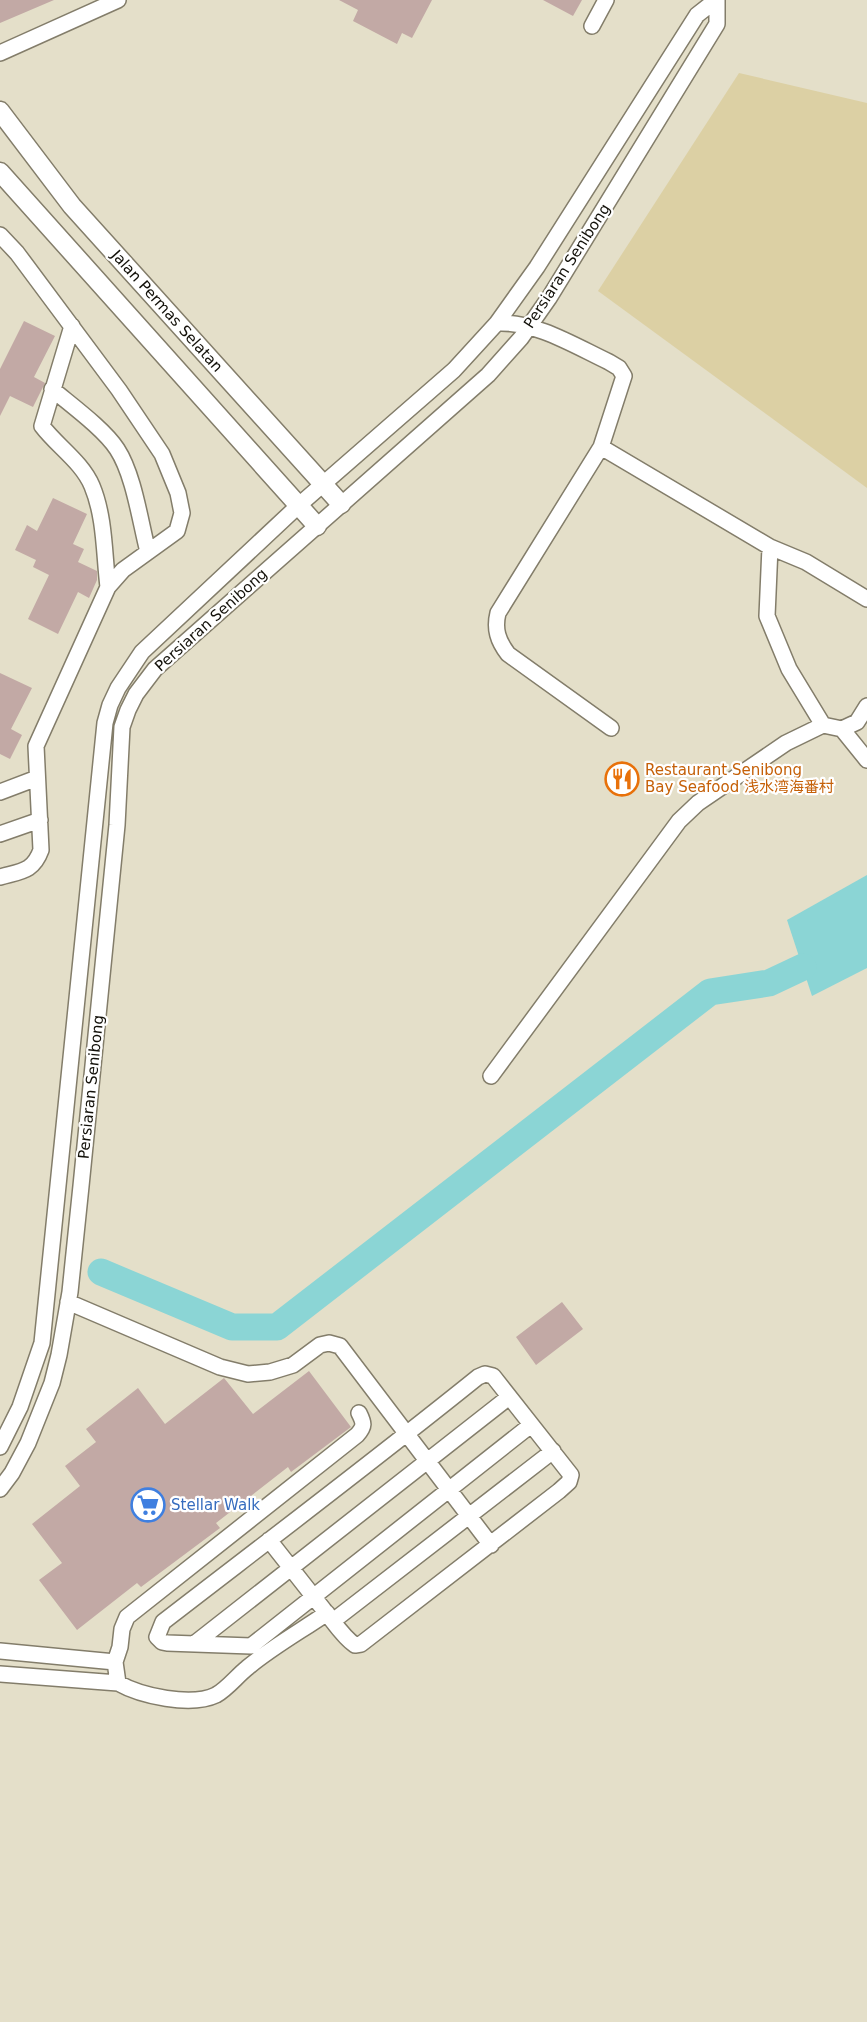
<svg xmlns="http://www.w3.org/2000/svg" width="867" height="2022" font-family="'DejaVu Sans','Noto Sans SC',sans-serif">
  <style>
    .green { fill: #dcd0a4 }
    .water { fill: #8bd5d5 }
    .lines { fill: none; stroke-linecap: round; stroke-linejoin: round }
    .river { stroke: #8bd5d5; stroke-width: 27 }
    .building { fill: #c2a9a5 }
    .minor-casing { stroke: #837d6a; stroke-width: 18 }
    .major-casing { stroke: #837d6a; stroke-width: 21 }
    .minor { stroke: #fff; stroke-width: 15 }
    .major { stroke: #fff; stroke-width: 18 }
    .labels { text-anchor: middle; dominant-baseline: central; stroke-width: 4.5; stroke-linejoin: round; paint-order: stroke }
    .street-label { font-size: 15px; fill: #121009; stroke: #fff }
    .food-label { font-size: 15px; fill: #c56008; stroke: #fff; text-anchor: start }
    .shop-label { font-size: 15px; fill: #366cbe; stroke: #fff; text-anchor: start }
  </style>
  <rect width="100%" height="100%" fill="#e4dfc9"/>
  <path class="green" d="M739 73 867 103V488L598 291Z"/>
  <path class="water" d="M867 875V968L812 996 787 920Z"/>
  <g class="lines">
    <path class="river" d="M101 1272 232 1327H277L710 992 769 983 803 967"/>
  </g>
  <path class="building" d="M0 0H54L0 23Z
    M339 0H432L412 38 402 33 397 44 353 21 358 10Z
    M543 0H582L573 16Z
    M24 321 55 336 34 377 45 383 33 407 10 396 0 416V369Z
    M53 498 87 514 73 544 84 549 78 562 97 571V580L89 598 78 592 58 634 28 619 49 575 33 567 36 560 15 550 27 525 37 531Z
    M0 673 32 688 11 729 22 735 10 759 0 754Z
    M562 1302 583 1329 536 1365 516 1337Z
    M309 1371 351 1427 291 1472 288 1467 216 1523 220 1528 141 1587 137 1583 77 1630 39 1580 62 1563 32 1524 80 1486 65 1466 96 1442 86 1429 138 1388 165 1424 224 1378 253 1414Z"/>
  <g class="lines">
    <defs>
      <path id="minor" d="M592 26 606 0
        M0 53 118 0
        M0 235 17 253 119 390 162 454 178 493 182 513 177 531 123 570 108 587 36 746 41 850C33 872 21 871 0 877
        M497 323C535 321 575 346 609 362L619 368 624 376 601 447 498 613C494 629 498 641 508 654L611 728
        M72 326 42 426C57 446 82 462 92 486 105 517 104 554 108 587
        M52 389C71 405 104 429 117 449 134 475 140 521 148 552
        M601 447 770 547 806 562 867 599
        M770 547 767 616 789 669 823 725
        M842 729 867 760
        M0 792 37 778
        M0 834 40 820
        M491 1076 679 821 698 803 786 743 823 725 842 729 857 722 867 706
        M68 1302 220 1367 248 1374 270 1372 293 1365 320 1345 329 1343 340 1346 491 1545
        M0 1447 20 1407 42 1343 105 723 110 705 118 688 142 652 298 506 454 370 497 323 537 267 697 15 716 0
        M0 1489 12 1473 28 1443 52 1383 59 1355 70 1292 81 1186 117 825 122 727 128 710 136 694 155 669 488 375 521 338 549 298 717 24V0
        M269 1540C287 1563 306 1587 324 1610 334 1622 343 1637 355 1645L361 1644 559 1491 569 1482 571 1475 493 1376 485 1374 478 1377C375 1460 268 1541 163 1622L157 1637 162 1642 167 1643 251 1646 531 1425
        M333 1621 553 1451
        M194 1644 509 1397
        M0 1651 115 1662
        M0 1674 118 1683C141 1696 191 1707 216 1695 227 1689 237 1676 247 1668 272 1647 301 1631 327 1613
        M118 1683 115 1662 120 1647 122 1629 127 1617 357 1435C365 1426 364 1423 359 1413"/>
      <path id="major" d="M0 111 72 206 341 504
        M0 172 317 526"/>
    </defs>
    <use href="#minor" class="minor-casing"/>
    <use href="#major" class="major-casing"/>
    <use href="#minor" class="minor"/>
    <use href="#major" class="major"/>
  </g>
  <defs>
    <symbol id="restaurant-ring" viewBox="-11 -11 22 22"><circle r="9.5" fill="#fff" stroke="#e8710a" stroke-width="1.5"/><path d="M-5-6h1v4h1v-4h1v4h1v-4h1v5L-1.5 .5V6h-2V.5L-5-1ZM5-6V6H3V1.5H1.5Q1.5-4 5-6Z" fill="#e8710a"/></symbol>
    <symbol id="supermarket-ring" viewBox="-11 -11 22 22"><circle r="9.5" fill="#fff" stroke="#3f7fe0" stroke-width="1.5"/><path d="M-6-5.5h2.5l.6 2H6L4.5 2H-2.5L-4.4-4H-6ZM-1.5 3.2a1.3 1.3 0 1 0 .1 0ZM3 3.2a1.3 1.3 0 1 0 .1 0Z" fill="#3f7fe0"/></symbol>
  </defs>
  <g fill-rule="evenodd">
    <use href="#restaurant-ring" x="603" y="760" width="38" height="38"/>
    <use href="#supermarket-ring" x="129" y="1486" width="38" height="38"/>
  </g>
  <g class="labels">
    <g class="street-label">
      <text transform="translate(567 266) rotate(-57)">Persiaran Senibong</text>
      <text transform="translate(167 311) rotate(48)">Jalan Permas Selatan</text>
      <text transform="translate(211 620) rotate(-42)">Persiaran Senibong</text>
      <text transform="translate(91 1087) rotate(-84)">Persiaran Senibong</text>
    </g>
    <g class="food-label">
      <text x="645" y="770">Restaurant Senibong<tspan x="645" dy="17">Bay Seafood 浅水湾海番村</tspan></text>
    </g>
    <g class="shop-label">
      <text x="171" y="1505">Stellar Walk</text>
    </g>
  </g>
</svg>
